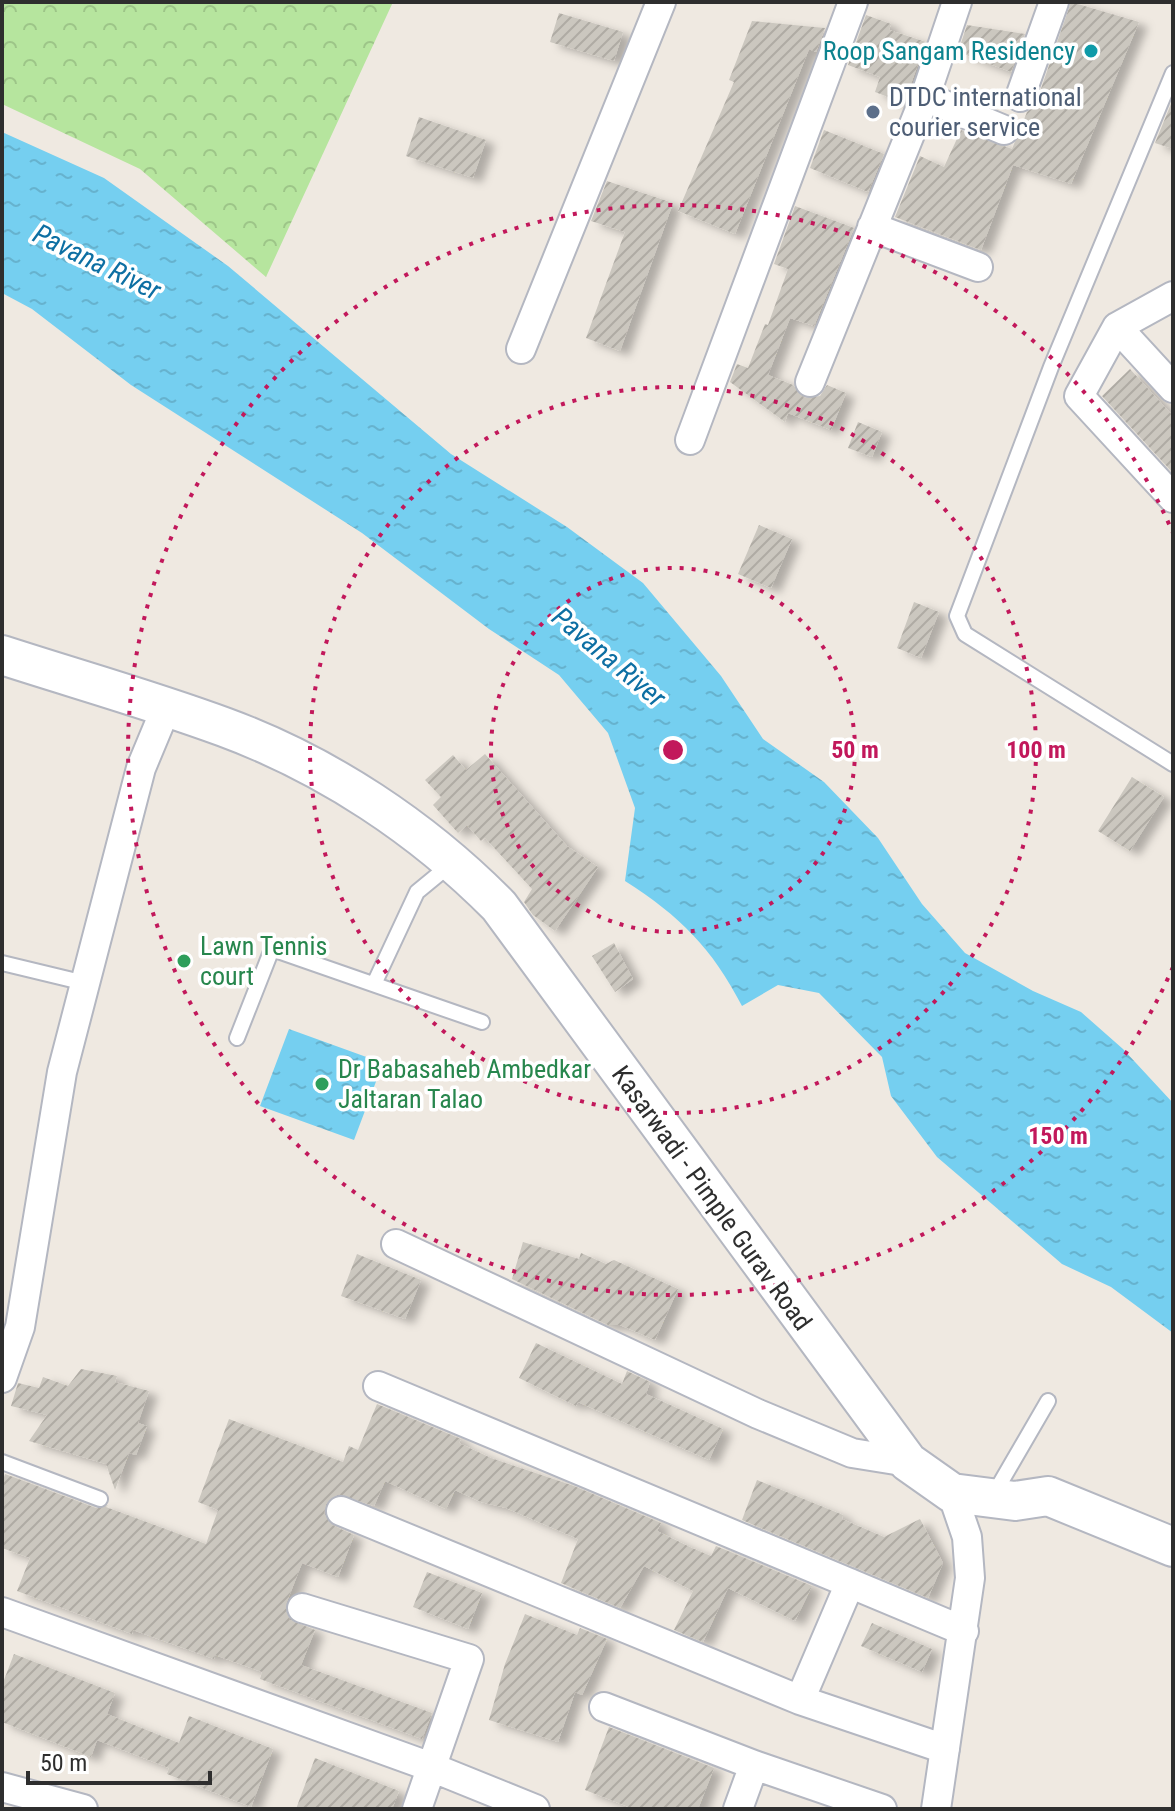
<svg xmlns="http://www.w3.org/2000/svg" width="1175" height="1811" font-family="'Roboto Condensed',sans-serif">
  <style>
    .park { fill: url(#park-crowns) }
    .water { fill: url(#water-ripples) }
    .building { fill: url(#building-hatch); filter: url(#shadow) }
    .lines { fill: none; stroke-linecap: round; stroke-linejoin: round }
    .lane-casing { stroke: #b4b7c1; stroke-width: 18 }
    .street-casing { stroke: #b4b7c1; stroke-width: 32 }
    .secondary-casing { stroke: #b4b7c1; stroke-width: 42 }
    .lane { stroke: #fff; stroke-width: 14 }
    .street { stroke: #fff; stroke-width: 28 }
    .secondary { stroke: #fff; stroke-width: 38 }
    .ring { fill: none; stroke: #c2185b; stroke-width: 4; stroke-dasharray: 4 8 }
    .culture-dot { fill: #0f9aa8; stroke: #fff; stroke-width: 3 }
    .service-dot { fill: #5c6f8a; stroke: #fff; stroke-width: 3 }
    .leisure-dot { fill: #2e9e5b; stroke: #fff; stroke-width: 3 }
    .labels { text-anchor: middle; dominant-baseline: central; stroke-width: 7; stroke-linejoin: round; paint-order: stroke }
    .culture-label { font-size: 26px; fill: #0d838f; stroke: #fff; text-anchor: end }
    .service-label { font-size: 26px; fill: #4e5e75; stroke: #fff; text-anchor: start }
    .leisure-label { font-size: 26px; fill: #27864d; stroke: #fff; text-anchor: start }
    .street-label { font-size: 26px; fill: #2e2e2e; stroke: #fff }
    .water-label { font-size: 28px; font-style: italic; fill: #0d6fa3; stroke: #fff }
    .centre { fill: #c2185b; stroke: #fff; stroke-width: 4 }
    .ring-label { font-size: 24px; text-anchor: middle; font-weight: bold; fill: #c2185b; stroke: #fff; stroke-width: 7; stroke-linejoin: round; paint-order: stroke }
  </style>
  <defs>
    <pattern id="park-crowns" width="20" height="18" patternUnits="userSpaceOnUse" patternTransform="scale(2)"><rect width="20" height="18" fill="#b6e59e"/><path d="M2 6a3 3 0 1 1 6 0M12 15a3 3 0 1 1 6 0" fill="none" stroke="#9dc588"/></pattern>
    <pattern id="water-ripples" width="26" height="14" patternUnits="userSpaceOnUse" patternTransform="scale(2)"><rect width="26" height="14" fill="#75cff0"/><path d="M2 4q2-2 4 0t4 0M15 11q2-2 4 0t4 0" fill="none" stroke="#66b2ce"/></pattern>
    <pattern id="building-hatch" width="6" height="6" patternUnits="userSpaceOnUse" patternTransform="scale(2)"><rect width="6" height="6" fill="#cbc7bf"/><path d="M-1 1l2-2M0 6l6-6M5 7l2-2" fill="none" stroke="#afaba4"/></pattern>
    <filter id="shadow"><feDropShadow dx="9" dy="5" stdDeviation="4" flood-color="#0004"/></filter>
  </defs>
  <rect width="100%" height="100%" fill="#efe9e1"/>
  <path class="park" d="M2 2H393L266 277 140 169 2 104Z"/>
  <path class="water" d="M2 132 104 178 228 266 451 454 567 527 643 583 721 676 763 739 824 782 878 838 922 904 965 953 1033 991 1081 1012 1123 1049 1173 1103V1333L1111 1287 1062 1264 937 1157 891 1096 882 1057 819 993 778 985 742 1006C712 948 680 916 625 881L635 808 608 733 559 675 489 629 362 533 131 385 32 309 2 293Z
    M289 1029 383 1063 354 1140 260 1106Z"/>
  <path class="building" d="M1071 2 1139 22 1071 184 1013 165 981 250 895 217 920 156 944 167 961 130 1012 149 1027 112 1036 103Z
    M559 13 623 32 614 61 550 42Z
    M866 15 891 24 889 30 926 42 904 103 875 92 880 77 848 65Z
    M752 21 825 28 816 52 809 49 735 234 678 211 734 82 729 80Z
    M967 25 1025 34 1011 72 958 52Z
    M1173 99V149L1155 143Z
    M419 117 486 140 473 178 406 156Z
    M824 130 884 154 868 192 810 168Z
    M607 181 673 203 620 351 586 338 625 232 591 221Z
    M795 206 854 228 814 326 790 318 768 375 793 385 804 398 820 396 827 385 846 393 831 430 788 413 785 422 730 382 737 364 748 368 765 324 768 325 788 269 774 264Z
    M1130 369 1173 416V473L1102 396Z
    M858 422 882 432 872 457 848 448Z
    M759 525 792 539 771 588 738 574Z
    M914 602 939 612 921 658 897 648Z
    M485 754 567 846 598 867 555 931 533 915 524 902 532 889 485 838 481 841 467 825 458 833 433 805 441 797 425 780 453 755 466 770Z
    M1132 777 1164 797 1130 851 1098 831Z
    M614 943 633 979 615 992 592 956Z
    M523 1242 579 1259 581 1253 606 1264 614 1260 678 1289 655 1340 620 1325H608L512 1279Z
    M357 1254 421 1280 405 1319 341 1296Z
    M536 1343 622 1384 627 1371 650 1382 646 1394 723 1429 709 1460 578 1402 576 1406 519 1378Z
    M81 1369 117 1376 115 1382 149 1391 138 1423 147 1426 136 1455 129 1453 115 1490 106 1464 29 1441 47 1415 11 1406 18 1383 39 1388 43 1377 68 1386Z
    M377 1404 461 1439 459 1443 491 1458 574 1486 661 1523 657 1531 692 1548 711 1556 716 1546 812 1586 795 1621 728 1588 703 1642 674 1630 693 1591 644 1566 620 1608 561 1583 578 1539 506 1508 481 1502 455 1490 446 1509 385 1481 374 1506 338 1494 326 1504 324 1514 334 1526 354 1535 338 1577 302 1563 286 1604 290 1620 315 1630 301 1665 432 1713 422 1739 260 1679 262 1672 215 1655 214 1659 133 1630 132 1634 17 1591 30 1558 2 1548V1483L5 1474 96 1508 108 1505 106 1507 206 1544 218 1510 198 1502 229 1419 343 1462 349 1446 358 1450Z
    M757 1480 843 1515 842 1519 884 1537 920 1519 943 1563 928 1598 742 1520Z
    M427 1572 482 1593 468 1629 413 1607Z
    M525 1614 577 1635 580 1628 607 1639 582 1695 575 1692 558 1742 489 1720 505 1664Z
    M872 1623 932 1649 922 1672 861 1646Z
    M14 1654 115 1693 107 1714 179 1743 189 1716 273 1749 251 1807 167 1774 169 1768 97 1740 91 1757 2 1722V1685Z
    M609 1727 714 1768 698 1809H634L585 1790Z
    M315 1758 399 1791 392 1809H296Z"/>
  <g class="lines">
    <defs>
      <path id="lane" d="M1173 73 1051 367 957 616 965 634 1173 764
        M2 963 85 983
        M374 984 417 892 451 864
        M237 1038 272 949 482 1022
        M2 1462 100 1499
        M994 1494 1048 1401"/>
      <path id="street" d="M925 97 1004 130
        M1020 97 1054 2
        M872 227 978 267
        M1173 296 1117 327 1079 396 1173 498
        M1117 327 1173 388
        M521 349 661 2
        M810 382 925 97 957 2
        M690 440 853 2
        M396 1244 758 1414 852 1453 908 1462
        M2 1378 20 1327 62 1072 141 768 166 708
        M378 1386 964 1631
        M341 1511 800 1700 945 1749
        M302 1608 469 1659 417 1809
        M2 1612 431 1767 535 1809
        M800 1700 850 1583
        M604 1707 754 1765
        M2 1787 83 1809
        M738 1809 754 1765 882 1809
        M936 1809 970 1578 967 1537 952 1493"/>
      <path id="secondary" d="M2 655C76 679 151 700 224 727 327 765 422 828 499 906L908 1462 952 1493 1015 1501 1048 1496 1173 1547"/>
    </defs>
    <use href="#lane" class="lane-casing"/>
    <use href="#street" class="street-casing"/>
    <use href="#secondary" class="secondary-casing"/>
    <use href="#lane" class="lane"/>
    <use href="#street" class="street"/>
    <use href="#secondary" class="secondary"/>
  </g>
  <g class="ring">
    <circle cx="673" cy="750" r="182"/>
    <circle cx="673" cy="750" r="363"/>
    <path d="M1173 967A545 545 0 1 1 1173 533"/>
  </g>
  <circle class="culture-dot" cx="1091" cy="51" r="8"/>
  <circle class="service-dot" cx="873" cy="112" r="8"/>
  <g class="leisure-dot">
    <circle cx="184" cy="961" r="8"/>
    <circle cx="322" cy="1084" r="8"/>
  </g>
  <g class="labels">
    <g class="culture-label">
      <text x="1075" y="51">Roop Sangam Residency</text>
    </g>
    <g class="service-label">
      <text x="889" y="97">DTDC international<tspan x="889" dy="30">courier service</tspan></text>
    </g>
    <g class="leisure-label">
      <text x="200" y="946">Lawn Tennis<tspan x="200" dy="30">court</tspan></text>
      <text x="338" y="1069">Dr Babasaheb Ambedkar<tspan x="338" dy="30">Jaltaran Talao</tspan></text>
    </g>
    <g class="street-label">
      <text transform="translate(712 1198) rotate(54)">Kasarwadi - Pimple Gurav Road</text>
    </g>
    <g class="water-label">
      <text transform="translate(97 262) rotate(26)">Pavana River</text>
      <text transform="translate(609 657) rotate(40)">Pavana River</text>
    </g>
  </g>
  <circle cx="673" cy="750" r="12" class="centre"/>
  <g class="ring-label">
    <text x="855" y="758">50 m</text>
    <text x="1036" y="758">100 m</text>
    <text x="1058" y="1144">150 m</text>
  </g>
  <rect width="1175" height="1811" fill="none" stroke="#2e2e2e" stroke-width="8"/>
  <path d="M28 1771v12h182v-12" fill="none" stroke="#2e2e2e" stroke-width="4"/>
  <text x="40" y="1771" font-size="24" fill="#2e2e2e" stroke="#ffffff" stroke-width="6" paint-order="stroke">50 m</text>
</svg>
